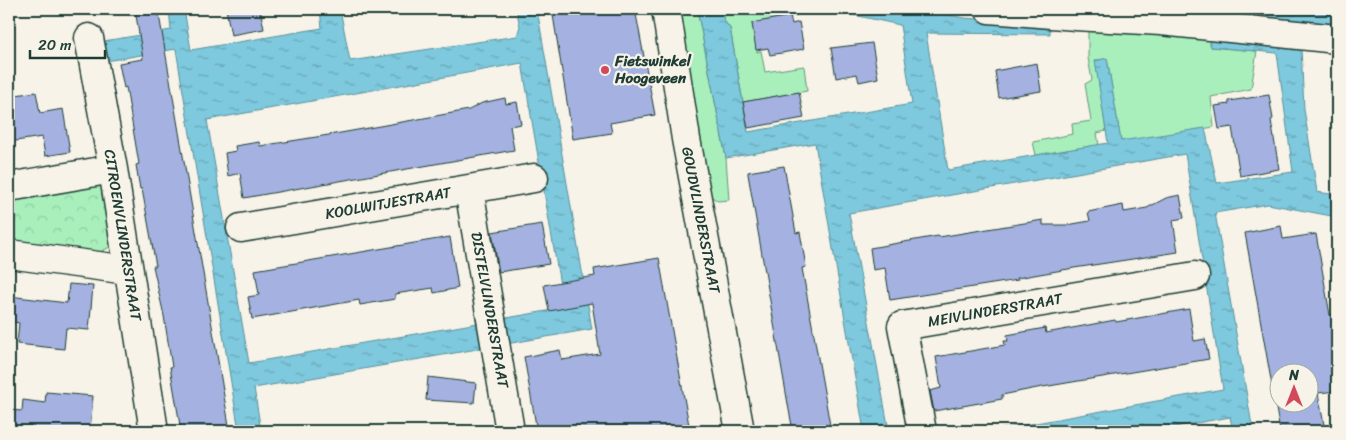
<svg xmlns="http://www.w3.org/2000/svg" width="1346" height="440" font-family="Sriracha,sans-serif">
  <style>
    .green { fill: #a8efbb; stroke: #649678 }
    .park { fill: url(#park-crowns); stroke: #649678 }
    .water { fill: url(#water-ripples); stroke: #58919a; fill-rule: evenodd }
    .building { fill: #a5b2e1; stroke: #1f3d34; fill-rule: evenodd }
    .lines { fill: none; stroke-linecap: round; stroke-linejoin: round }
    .street-casing { stroke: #1f3d34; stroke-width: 31 }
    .street { stroke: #f7f3e8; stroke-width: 28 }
    .poi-dot { fill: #d1495b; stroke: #f7f3e8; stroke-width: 2 }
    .labels { text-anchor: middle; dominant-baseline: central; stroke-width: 4.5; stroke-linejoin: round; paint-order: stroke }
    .poi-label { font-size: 15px; font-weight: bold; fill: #1f3d34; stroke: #f7f3e8; text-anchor: start }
    .street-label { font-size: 15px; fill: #1f3d34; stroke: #f7f3e8 }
  </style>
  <defs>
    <pattern id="park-crowns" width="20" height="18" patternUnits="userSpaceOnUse" patternTransform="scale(1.25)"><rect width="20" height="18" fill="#a8efbb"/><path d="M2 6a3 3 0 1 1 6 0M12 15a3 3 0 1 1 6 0" fill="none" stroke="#90cea1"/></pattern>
    <pattern id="water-ripples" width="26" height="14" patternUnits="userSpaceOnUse" patternTransform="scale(1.25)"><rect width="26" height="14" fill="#7ec9de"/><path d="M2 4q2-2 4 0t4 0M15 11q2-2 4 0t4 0" fill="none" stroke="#67a4b5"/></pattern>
  </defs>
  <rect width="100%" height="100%" fill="#f7f3e8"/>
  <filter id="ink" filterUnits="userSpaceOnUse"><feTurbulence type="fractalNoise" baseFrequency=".02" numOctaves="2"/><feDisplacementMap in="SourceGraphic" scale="10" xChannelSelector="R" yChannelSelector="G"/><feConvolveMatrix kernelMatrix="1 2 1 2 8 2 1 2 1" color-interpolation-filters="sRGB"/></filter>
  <g filter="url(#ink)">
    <path class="green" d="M677 9H697L726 158 729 200 718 201 710 196Z
      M724 9H803V14L752 23 757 52 761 51 765 72 804 66 807 91 743 102 730 28C724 22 721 17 724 9Z
      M1088 27 1207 34 1211 47 1257 51 1251 89 1211 97 1214 127 1121 142 1107 59 1096 60 1106 131 1097 133 1099 145 1036 155 1033 142 1073 134 1072 124 1091 121 1085 84 1092 80 1088 58Z"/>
    <path class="park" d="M95 183 104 189 117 234 110 247 98 253 9 244V197Z"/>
    <path class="water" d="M169 9H184L191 50 322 28 320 9H340L350 61 517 36 520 26 516 9H537L592 329 254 388 261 431H239L176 49 106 61 104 41 171 30ZM522 63 564 308 249 363 207 120Z
      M697 9H724C721 17 724 22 730 28L748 132 912 104 900 25 826 9H916L965 18 1050 25V34L926 33 948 170 1108 143 1095 61 1107 58 1121 141 1205 128 1217 183 1293 172 1277 53 1211 47 1207 34 1301 48 1304 109 1317 192 1337 195V217L1268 204 1215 213 1253 431H1233L1230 417 1152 431H992L1223 389 1185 154 849 213 889 431H864L815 143 726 158Z
      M1156 9H1337V25Z"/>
    <path class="building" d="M135 9H158L230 431H181L170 367H172L164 316 153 266H156L142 189H140L136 165 139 164 126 87 124 88 119 63 143 59Z
      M226 9H260L264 29 231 35Z
      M552 9H635L655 115 610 123 612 133 573 139Z
      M790 16 792 24 799 22 804 49 770 55 768 48 756 50 752 23Z
      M872 43 878 78 859 82 857 74 836 78 831 48Z
      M1037 63 1041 91 999 98 995 71Z
      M36 92 40 113 63 109 70 152 45 156 42 137 9 142V96Z
      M799 92 804 118 748 128 743 102Z
      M1269 95 1273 119 1271 120 1279 169 1240 176 1232 127 1219 129 1215 106 1229 104V101Z
      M505 98 506 104 517 102 521 124 510 126 514 150 244 198 240 173 228 176 225 153 236 151 235 146 259 142 260 146 335 134 469 110 482 103Z
      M784 166 796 233 800 232 806 267 802 268 831 431H793L789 410 748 174V172Z
      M1180 195 1184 218 1173 220 1178 252 1074 268 1017 278 1018 280 890 300 885 268 873 270 870 248 938 236 939 237 1043 220V225H1067L1090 221 1088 212 1123 205 1124 212 1147 208 1166 198Z
      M542 224 549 264 499 272 492 232Z
      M1281 226 1283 239 1316 234 1330 315 1337 314V391L1318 393 1324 425 1321 426 1322 431H1280L1245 233ZM1278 372H1308V402H1278Z
      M450 237 458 288 434 293 433 288 395 294V299L360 305 359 300 252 319 248 297 259 295 255 270Z
      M659 258 690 431H537L524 357 560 350 562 360 600 354 592 303 549 311 544 285 595 276 594 269Z
      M69 284 93 286 89 330 66 328 64 349 17 344 19 323 9 321V296L67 303Z
      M1189 309 1194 341 1205 339 1209 359 1037 388 1002 395V399L934 411 930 391 941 388 936 357 1005 345 1004 341H1008L1007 335 1045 328 1046 333 1115 320 1116 322Z
      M428 377 476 383 474 403 426 400Z
      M46 392 93 396 90 431H9V410L22 411 23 400 45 403Z"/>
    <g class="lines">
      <defs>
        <path id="street" d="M666 9 686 139 740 431
          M989 9 1076 16 1161 21 1337 39
          M89 38 113 169 154 431
          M9 187 113 169
          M469 189 510 431
          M241 228 534 178
          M9 254 128 270
          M922 431 902 326 1195 276"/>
      </defs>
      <use href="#street" class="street-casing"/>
      <use href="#street" class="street"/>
    </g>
  </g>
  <circle class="poi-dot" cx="605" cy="70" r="5"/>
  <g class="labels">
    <g class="poi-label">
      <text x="615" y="61">Fietswinkel<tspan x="615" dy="17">Hoogeveen</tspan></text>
    </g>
    <g class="street-label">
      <text transform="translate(388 203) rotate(-10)">KOOLWITJESTRAAT</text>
      <text transform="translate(701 220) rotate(79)">GOUDVLINDERSTRAAT</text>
      <text transform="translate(123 235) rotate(81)">CITROENVLINDERSTRAAT</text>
      <text transform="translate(490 310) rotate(80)">DISTELVLINDERSTRAAT</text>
      <text transform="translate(995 310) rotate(-10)">MEIVLINDERSTRAAT</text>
    </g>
  </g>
  <rect width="1346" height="440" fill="none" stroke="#f7f3e8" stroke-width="30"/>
  <rect x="15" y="15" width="1316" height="410" fill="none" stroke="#1f3d34" stroke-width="2" filter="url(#ink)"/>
  <g transform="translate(1294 388)"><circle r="24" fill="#f7f3e8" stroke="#a1aaa0"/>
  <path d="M0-4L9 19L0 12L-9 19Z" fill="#d1495b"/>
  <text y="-8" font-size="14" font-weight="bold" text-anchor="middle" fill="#1f3d34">N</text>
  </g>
  <path d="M30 50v8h75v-8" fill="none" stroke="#1f3d34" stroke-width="2.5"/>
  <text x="38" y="50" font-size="15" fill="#1f3d34" stroke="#f7f3e8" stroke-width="4" paint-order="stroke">20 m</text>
</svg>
